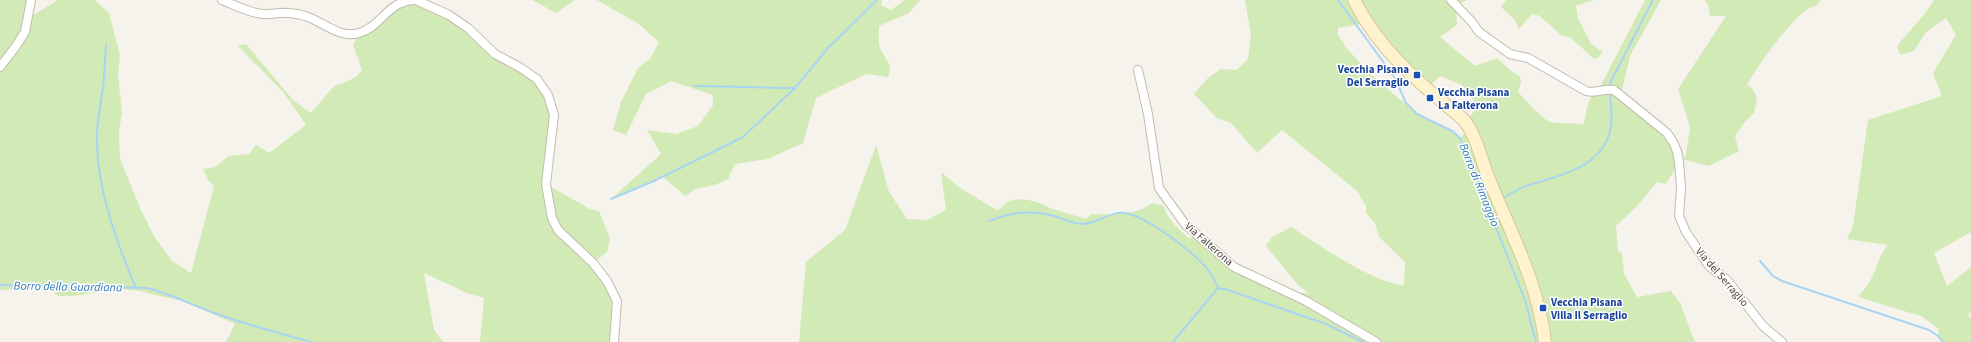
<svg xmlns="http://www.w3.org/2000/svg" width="1971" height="342" font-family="'Source Sans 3',sans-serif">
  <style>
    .green { fill: #d2eab5; fill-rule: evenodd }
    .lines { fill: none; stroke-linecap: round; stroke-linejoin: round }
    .stream { stroke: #a9d4f2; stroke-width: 2 }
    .minor-casing { stroke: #c2bbae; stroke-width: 10 }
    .secondary-casing { stroke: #d6c79b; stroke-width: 14 }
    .minor { stroke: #fff; stroke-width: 8 }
    .secondary { stroke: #fff3cd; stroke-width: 12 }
    .transit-dot { fill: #1a4fb4; stroke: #fff; stroke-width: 1.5 }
    .labels { text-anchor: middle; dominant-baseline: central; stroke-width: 3; stroke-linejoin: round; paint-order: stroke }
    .transit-label { font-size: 11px; font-weight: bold; fill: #164399; stroke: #fff; text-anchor: start }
    .street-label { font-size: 11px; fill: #4b4439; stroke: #fff }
    .water-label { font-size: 12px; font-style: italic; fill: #2e7ab2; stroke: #fff }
  </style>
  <rect width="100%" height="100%" fill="#f6f3ec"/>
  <path class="green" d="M0 0H31L28 18 58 0H95L109 13 120 55 118 75 122 113 119 131 120 159 141 210 154 236 172 261 191 273 214 186 208 180 203 169 215 167 229 156 249 154 256 145 269 153 306 125 284 93 238 46 246 44 293 100 311 113 334 86 341 84 356 77 362 70 353 45 359 34 393 6 413 0 449 15 495 54 537 79 554 115 546 184 590 209 599 211 610 239 607 252 593 263 617 301 614 342H480L484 298 467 293 424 273 434 330 443 342H226L235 324 181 300 168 298 140 291 122 289 73 296H58L45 285H36L33 289 0 290Z
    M532 0H575L556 13Z
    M597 0H882L881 5 891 10 905 0H920L909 13 879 26C879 32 878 42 880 48 885 59 894 65 888 77L866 74 816 98 803 143 768 159 735 164 728 179 715 185 696 189 685 196 663 177 611 199 661 154 647 130 676 134 698 126 713 105V95L671 81 646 94 626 135 613 130 621 102 638 68 650 59 659 42 639 24Z
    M1245 0H1467L1456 5 1457 25 1440 37 1475 66 1497 58 1512 72 1520 76 1521 82 1518 92C1525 99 1543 120 1550 122 1560 124 1573 123 1584 124 1587 113 1586 97 1598 91L1645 0H1661L1630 56 1621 94 1667 133 1679 162 1666 184 1657 182 1637 206 1616 226 1618 251 1622 254 1624 274 1637 297 1671 291 1680 303 1695 342H799L806 262 845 230 876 145 889 192 907 219 927 220 946 210 941 172 960 188 997 210C1003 208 1004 203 1010 201 1019 196 1042 202 1050 208L1086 219 1092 214C1112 215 1136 216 1152 203L1163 205C1168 220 1178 229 1190 239L1195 235 1243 274 1295 293H1308L1298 285 1266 246 1272 237 1291 227C1316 243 1376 285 1404 285L1405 262 1379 237 1375 223 1366 213V206L1357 191 1282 130 1257 153 1231 123 1217 118 1194 94 1208 78 1221 69 1237 70 1248 59 1251 35ZM1369 23 1427 89 1440 76 1462 85 1478 106 1466 122 1470 128 1460 138 1452 131 1417 114 1376 79 1348 50 1338 35V28Z
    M1506 0H1593L1576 6 1578 18 1591 44 1603 52 1597 59 1593 58 1570 37 1562 36 1540 16 1532 14 1519 29 1515 20 1501 7Z
    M1704 0H1821L1816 6C1799 6 1756 68 1747 85L1752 88 1757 98 1754 113 1744 123 1735 136 1739 151 1708 166 1682 159 1686 155 1690 127 1678 89 1726 16H1710L1708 5Z
    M1934 0H1971V232L1934 253 1947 286 1971 267V310L1968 316 1971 318V342H1943L1938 336 1939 329 1921 316 1867 300 1858 296C1877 279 1874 262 1888 245L1847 239 1853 226 1868 120 1942 96 1933 73 1956 35 1946 18 1926 32 1914 51 1900 55 1897 46 1926 12Z"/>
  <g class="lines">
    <path class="stream" d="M1338 0 1395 78 1406 103 1417 114 1452 131 1460 138 1525 300 1536 342
      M106 45C105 56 105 68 104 79 102 97 98 114 97 133 95 184 116 242 136 288
      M694 86C728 86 761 88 794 88
      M1610 86V83L1653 0
      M611 199 654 181 743 137 795 88 828 48 877 0
      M1502 199C1511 193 1521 187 1532 184 1564 175 1606 165 1611 125 1613 114 1610 102 1610 91
      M1487 207 1494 203
      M989 221C1012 212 1031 210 1054 216 1063 219 1072 223 1081 224 1096 225 1109 211 1125 213 1148 217 1195 253 1209 271 1213 276 1215 282 1218 288
      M1760 261 1773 276 1782 281 1929 330 1938 336 1943 342
      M0 285 147 288C172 294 193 306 217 314 248 325 279 333 311 342
      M1218 288 1225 289 1326 324 1363 342
      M1173 342 1218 288"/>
    <defs>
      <path id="minor" d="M222 0C235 5 249 13 263 14 270 15 279 12 287 13 293 13 302 15 308 17 324 23 341 39 359 33 381 27 387 2 413 0
        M416 0 449 15 468 28 495 54 521 68 537 79 548 95 554 115 546 184 552 218 558 230 593 263 607 281 617 301 614 342
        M1451 0 1472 22 1479 32 1510 54 1528 58 1586 91C1596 94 1603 88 1614 90L1667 133 1673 142 1677 151 1679 162 1681 188 1679 216 1686 232 1709 266 1727 280 1763 326 1782 342
        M0 67 16 46 25 32 31 0
        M1138 70 1148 114 1159 188 1185 224 1234 267 1306 301 1376 342"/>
      <path id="secondary" d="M1354 0C1379 50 1420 84 1463 119 1476 135 1480 155 1487 174 1509 230 1538 281 1545 342"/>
    </defs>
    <use href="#minor" class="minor-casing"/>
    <use href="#secondary" class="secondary-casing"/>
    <use href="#minor" class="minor"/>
    <use href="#secondary" class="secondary"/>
  </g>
  <g class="transit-dot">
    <rect x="1413" y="71" width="8" height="8" rx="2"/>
    <rect x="1426" y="94" width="8" height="8" rx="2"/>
    <rect x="1539" y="304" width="8" height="8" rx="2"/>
  </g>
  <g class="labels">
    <g class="transit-label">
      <text x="1409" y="69" text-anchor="end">Vecchia Pisana<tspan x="1409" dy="13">Del Serraglio</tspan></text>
      <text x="1438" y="92">Vecchia Pisana<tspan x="1438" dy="13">La Falterona</tspan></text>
      <text x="1551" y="302">Vecchia Pisana<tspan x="1551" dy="13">Villa Il Serraglio</tspan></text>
    </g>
    <g class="street-label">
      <text transform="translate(1209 244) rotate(41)">Via Falterona</text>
      <text transform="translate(1722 277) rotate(49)">Via del Serraglio</text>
    </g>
    <g class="water-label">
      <text transform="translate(1479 185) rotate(68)">Borro di Rimaggio</text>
      <text transform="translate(68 287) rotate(1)">Borro della Guardiana</text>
    </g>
  </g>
</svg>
